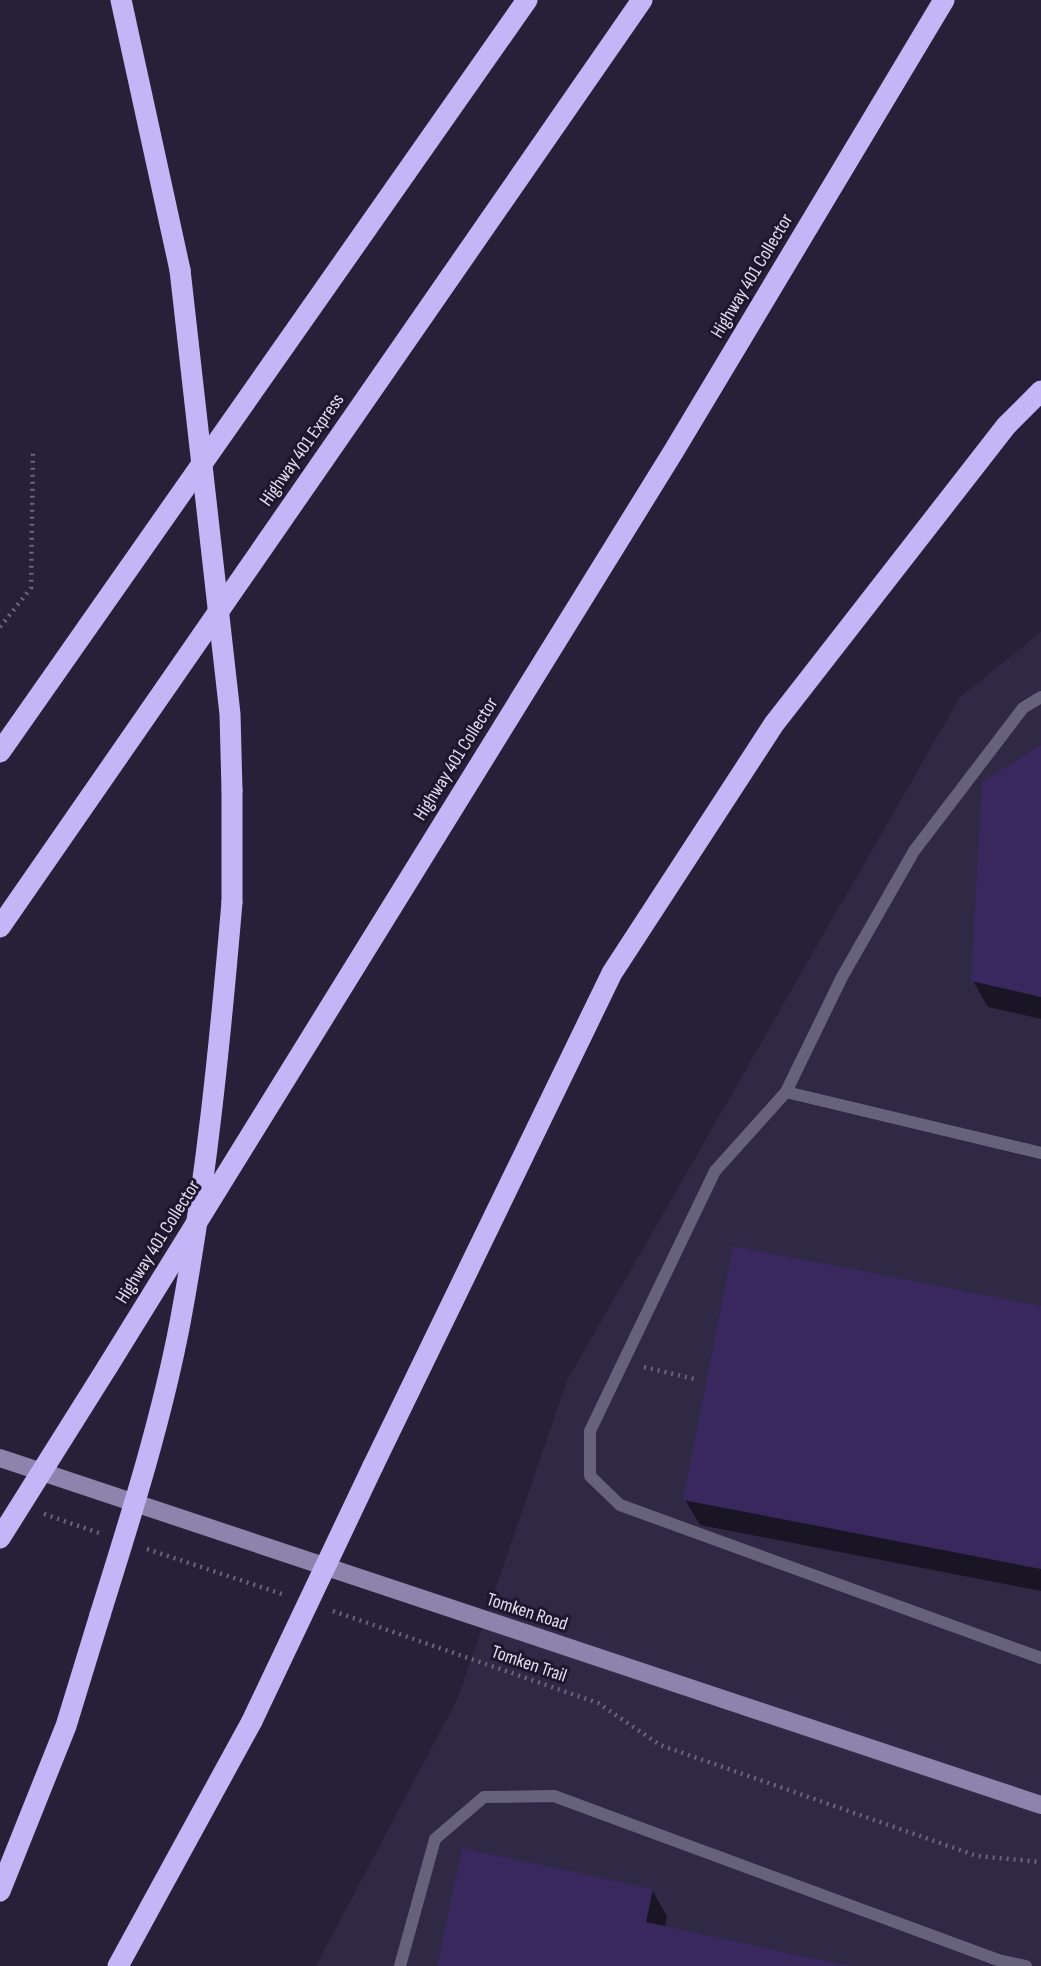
<svg xmlns="http://www.w3.org/2000/svg" width="1041" height="1966" font-family="'Sofia Sans Condensed',sans-serif">
  <style>
    .built { fill: #302946 }
    .shadow { fill: #0007 }
    .building { fill: #38285d }
    .lines { fill: none; stroke-linecap: round; stroke-linejoin: round }
    .path { stroke: #6a657b; stroke-width: 4.5; stroke-dasharray: 2 5; stroke-linecap: butt }
    .service { stroke: #67627c; stroke-width: 12 }
    .secondary { stroke: #8c84ad; stroke-width: 18 }
    .motorway { stroke: #c3b6f6; stroke-width: 21 }
    .motorway-bridge { stroke: #c3b6f6; stroke-width: 21 }
    .labels { text-anchor: middle; dominant-baseline: central; stroke-width: 6; stroke-linejoin: round; paint-order: stroke }
    .street-label { font-size: 19px; fill: #e1deef; stroke: #1d172e }
  </style>
  <rect width="100%" height="100%" fill="#262139"/>
  <path class="built" d="M1041 632V1966H316L458 1698 567 1381 960 697Z"/>
  <path class="shadow" d="M1041 747V1019L988 1007 973 981Z
    M1041 1308V1591L700 1525 685 1500Z
    M652 1890 667 1916 665 1927 846 1966H438Z"/>
  <path class="building" d="M1041 745V997L971 981 982 782Z
    M733 1246 1041 1306V1569L683 1500Z
    M462 1848 653 1889 646 1922 849 1966H437Z"/>
  <g class="lines">
    <path class="path" d="M0 627 31 588 33 452
      M644 1367 694 1379
      M44 1514 99 1533
      M147 1549 285 1595
      M333 1611 598 1703 660 1745 977 1856 1041 1862"/>
    <path class="service" d="M1041 697 1023 708 914 851 842 977 786 1092 715 1171 590 1431V1476L620 1505 1041 1658
      M786 1092 1041 1153
      M400 1966 435 1839 484 1797 554 1796 998 1960 1026 1966"/>
    <path class="secondary" d="M0 1458 1041 1805"/>
    <path class="motorway" d="M121 0 180 270
      M0 752 527 0
      M232 902V790
      M0 927 642 0
      M108 1366 675 449 944 0
      M373 1466 612 973 774 724 1006 426 1041 391
      M0 1891 66 1726 100 1615
      M118 1966 252 1721"/>
    <path class="motorway-bridge" d="M180 270 230 714 232 790
      M0 1538 108 1366
      M100 1615C130 1519 161 1422 180 1323 206 1184 220 1043 232 902
      M252 1721 373 1466"/>
  </g>
  <g class="labels">
    <g class="street-label">
      <text transform="translate(752 276) rotate(-59)">Highway 401 Collector</text>
      <text transform="translate(302 450) rotate(-55)">Highway 401 Express</text>
      <text transform="translate(456 759) rotate(-58)">Highway 401 Collector</text>
      <text transform="translate(158 1242) rotate(-58)">Highway 401 Collector</text>
      <text transform="translate(527 1612) rotate(18)">Tomken Road</text>
      <text transform="translate(529 1664) rotate(19)">Tomken Trail</text>
    </g>
  </g>
</svg>
